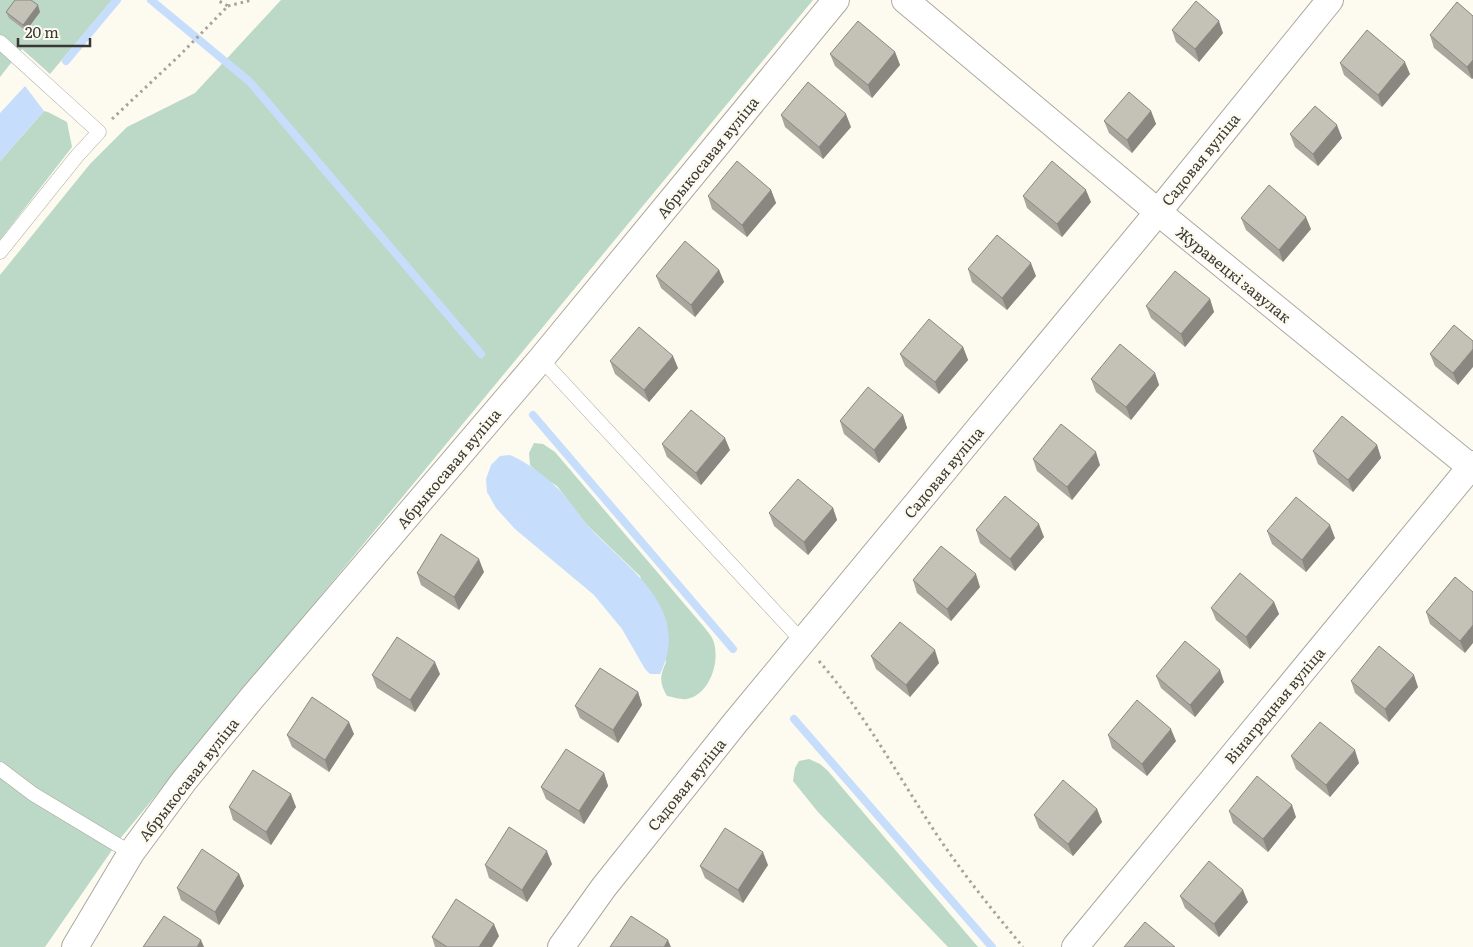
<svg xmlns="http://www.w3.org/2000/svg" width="1473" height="947" font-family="Literata,serif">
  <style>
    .green { fill: #bbd9c6 }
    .water { fill: #c6defc }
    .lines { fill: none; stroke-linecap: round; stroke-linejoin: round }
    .stream { stroke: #c6defc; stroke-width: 8 }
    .lane-casing { stroke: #aba89f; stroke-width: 15 }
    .street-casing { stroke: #aba89f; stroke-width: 28 }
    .path { stroke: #a5a39b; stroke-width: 3; stroke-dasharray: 2.5 4; stroke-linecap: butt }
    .lane { stroke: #fff; stroke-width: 14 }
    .street { stroke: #fff; stroke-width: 26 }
    .wall { fill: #a9a69d }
    .shaded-wall { fill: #898780 }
    .building { fill: #c4c1b7; stroke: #898780 }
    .labels { text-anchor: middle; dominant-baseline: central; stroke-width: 5; stroke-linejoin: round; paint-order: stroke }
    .street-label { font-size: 15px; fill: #383733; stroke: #fdfaf0 }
  </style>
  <rect width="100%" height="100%" fill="#fdfaf0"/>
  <path class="green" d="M0 0H112L50 74 22 49 0 77Z
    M281 0H813L119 840 45 947H0V275L90 164 127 127 195 93Z
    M44 111 48 112 67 122 72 147 0 240V161Z
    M534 443 543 444 555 452 704 627C707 631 711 635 713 640 721 660 710 695 687 699 681 700 673 697 667 696 659 683 660 675 666 662L640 576 586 524 557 486 542 477 530 465 529 453Z
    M809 759 820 764 828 771 978 947H948L818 812 793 781 795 768 799 761Z"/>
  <path class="water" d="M25 86 44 111 0 161V113Z
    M510 455C531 464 555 483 569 501 576 509 581 519 588 526 626 567 693 608 660 674H650L645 669 622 629 594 595 515 529 496 508 487 492 486 479 491 465 500 456Z"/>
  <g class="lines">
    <path class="stream" d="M151 0 250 82 481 354
      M66 61 117 0
      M533 415 733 649
      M794 719 992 947"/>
    <defs>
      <path id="lane" d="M0 42 99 132 77 156 0 252
        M541 359 803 642
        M0 769 33 794 131 853"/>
      <path id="street" d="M905 0 1158 212 1473 469
        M75 947 131 853 184 781 251 699 541 359 836 0
        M561 947 604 887 735 723 1158 212 1330 0
        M1075 947 1473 464"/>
    </defs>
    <use href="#lane" class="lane-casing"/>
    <use href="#street" class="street-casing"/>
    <path class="path" d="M228 6 252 0
      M112 119 180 55 228 6 217 0
      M819 661C865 714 898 776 937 835 963 874 993 911 1023 947"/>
    <use href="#lane" class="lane"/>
    <use href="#street" class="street"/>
  </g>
  <path class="wall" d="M6 12H40L26 31 9 18Z
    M1473 16V78L1472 79 1434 48 1430 35Z
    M1172 30 1223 33 1199 62 1176 42Z
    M895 52 900 65 872 98 835 66 830 54Z
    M1340 63 1410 74 1382 107 1344 75Z
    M1151 111 1156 124 1132 153 1109 133 1104 121Z
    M781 115 851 127 823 159 785 127Z
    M1290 134 1342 138 1318 166 1295 147Z
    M771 190 776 203 747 237 712 209 708 196Z
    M1023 196 1091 202 1062 237 1027 208Z
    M1241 218 1311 229 1283 262 1246 230Z
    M968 269 1036 276 1007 310 972 282Z
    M719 270 724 282 695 317 661 288 656 276Z
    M1210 299 1214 312 1185 347 1151 318 1146 306Z
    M1454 325 1458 385 1435 366 1430 354Z
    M963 347 968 360 939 394 905 366 900 354Z
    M610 361 678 368 649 402 615 374Z
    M1155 373 1159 385 1131 420 1096 392 1091 379Z
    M903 415 907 428 879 463 844 434 840 421Z
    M662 444 730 450 701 485 667 457Z
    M1377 445 1381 458 1353 492 1318 464 1313 451Z
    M1033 459 1100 465 1072 500 1037 471Z
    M833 508 837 520 808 555 774 526 769 513Z
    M976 530 1044 537 1015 571 980 543Z
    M1267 531 1335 538 1306 572 1272 544Z
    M484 572 459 610 421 585 417 573Z
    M1455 577 1465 653 1430 624 1426 612Z
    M913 580 980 587 951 621 917 593Z
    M1274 602 1279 614 1250 649 1216 620 1211 608Z
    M871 656 939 663 910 697 876 669Z
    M440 674 415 712 377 688 372 675Z
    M1156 676 1224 682 1195 717 1161 688Z
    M1351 681 1418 687 1389 722 1355 693Z
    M638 692 642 705 618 743 580 718 575 706Z
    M354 734 329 772 292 747 287 735Z
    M1108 735 1176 741 1147 776 1112 748Z
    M1291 756 1359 763 1330 797 1296 769Z
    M604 773 608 786 584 824 546 799 541 787Z
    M229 807H296L271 845 233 820Z
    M1097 809 1102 822 1073 856 1039 828 1034 815Z
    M1229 811 1296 817 1268 852 1233 823Z
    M552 864 527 902 489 878 485 865Z
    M768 865 743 903 705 878 700 866Z
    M239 874 244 886 219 925 181 900 177 888Z
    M1180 896 1248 902 1219 937 1185 908Z
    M499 936 492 947H435L432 937Z"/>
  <path class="shaded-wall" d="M38 5 40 12 26 31 23 25Z
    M1219 21 1223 33 1199 62 1195 49Z
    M895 52 900 65 872 98 868 85Z
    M1473 60V78L1472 79 1467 67Z
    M1405 62 1410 74 1382 107 1378 95Z
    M1151 111 1156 124 1132 153 1127 140Z
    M846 114 851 127 823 159 819 147Z
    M1337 125 1342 138 1318 166 1313 154Z
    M771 190 776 203 747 237 742 225Z
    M1086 190 1091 202 1062 237 1057 224Z
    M1306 217 1311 229 1283 262 1279 250Z
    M1031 263 1036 276 1007 310 1002 298Z
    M719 270 724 282 695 317 691 305Z
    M1210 299 1214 312 1185 347 1181 334Z
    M963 347 968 360 939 394 935 382Z
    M1473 349V367L1458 385 1453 373Z
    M673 356 678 368 649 402 644 390Z
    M1155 373 1159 385 1131 420 1126 407Z
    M903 415 907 428 879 463 874 450Z
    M725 438 730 450 701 485 696 473Z
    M1377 445 1381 458 1353 492 1348 480Z
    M1096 452 1100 465 1072 500 1067 487Z
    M833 508 837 520 808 555 804 542Z
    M1039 524 1044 537 1015 571 1010 559Z
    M1330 525 1335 538 1306 572 1302 560Z
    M479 559 484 572 459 610 454 597Z
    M976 574 980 587 951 621 947 609Z
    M1274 602 1279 614 1250 649 1246 637Z
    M1473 625V643L1465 653 1460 641Z
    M935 650 939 663 910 697 906 685Z
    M435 662 440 674 415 712 410 700Z
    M1220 670 1224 682 1195 717 1190 705Z
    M1414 675 1418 687 1389 722 1385 709Z
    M638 692 642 705 618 743 613 730Z
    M349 722 354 734 329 772 325 760Z
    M1171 729 1176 741 1147 776 1142 764Z
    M1355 750 1359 763 1330 797 1326 785Z
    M604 773 608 786 584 824 579 811Z
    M291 794 296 807 271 845 266 832Z
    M1292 805 1296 817 1268 852 1263 839Z
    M1097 809 1102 822 1073 856 1068 844Z
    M547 851 552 864 527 902 522 890Z
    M763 852 768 865 743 903 738 890Z
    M239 874 244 886 219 925 215 912Z
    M1243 890 1248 902 1219 937 1214 924Z
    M494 924 499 936 492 947H479Z
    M201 940 204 947H197Z
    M668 940 671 947H664Z"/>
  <path class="building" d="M15 0H31L38 5 23 25 6 12Z
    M1196 1 1219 21 1195 49 1172 30Z
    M1457 2 1473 16V60L1467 67 1430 35Z
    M858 21 895 52 868 85 830 54Z
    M1367 30 1405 62 1378 95 1340 63Z
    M808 82 846 114 819 147 781 115Z
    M1129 92 1151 111 1127 140 1104 121Z
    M1315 106 1337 125 1313 154 1290 134Z
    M737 161 771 190 742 225 708 196Z
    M1052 161 1086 190 1057 224 1023 196Z
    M1269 185 1306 217 1279 250 1241 218Z
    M997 235 1031 263 1002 298 968 269Z
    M685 241 719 270 691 305 656 276Z
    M1175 271 1210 299 1181 334 1146 306Z
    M929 319 963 347 935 382 900 354Z
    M1454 325 1473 341V349L1453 373 1430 354Z
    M639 327 673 356 644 390 610 361Z
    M1120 344 1155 373 1126 407 1091 379Z
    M868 387 903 415 874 450 840 421Z
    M691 410 725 438 696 473 662 444Z
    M1342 416 1377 445 1348 480 1313 451Z
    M1061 424 1096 452 1067 487 1033 459Z
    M798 479 833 508 804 542 769 513Z
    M1005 496 1039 524 1010 559 976 530Z
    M1296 497 1330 525 1302 560 1267 531Z
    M441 534 479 559 454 597 417 573Z
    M941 546 976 574 947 609 913 580Z
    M1240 573 1274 602 1246 637 1211 608Z
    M1455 577 1473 592V625L1460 641 1426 612Z
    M900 622 935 650 906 685 871 656Z
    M397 637 435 662 410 700 372 675Z
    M1185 641 1220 670 1190 705 1156 676Z
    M1379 646 1414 675 1385 709 1351 681Z
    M600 668 638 692 613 730 575 706Z
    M312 697 349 722 325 760 287 735Z
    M1137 700 1171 729 1142 764 1108 735Z
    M1320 722 1355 750 1326 785 1291 756Z
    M566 749 604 773 579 811 541 787Z
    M253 770 291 794 266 832 229 807Z
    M1257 776 1292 805 1263 839 1229 811Z
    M1063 780 1097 809 1068 844 1034 815Z
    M509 827 547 851 522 890 485 865Z
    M725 828 763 852 738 890 700 866Z
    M202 849 239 874 215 912 177 888Z
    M1209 861 1243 890 1214 924 1180 896Z
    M456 899 494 924 479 947H447L432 937Z
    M164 916 201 940 197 947H143Z
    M631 916 668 940 664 947H610Z
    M1145 922 1175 947H1124Z"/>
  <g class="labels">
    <g class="street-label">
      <text transform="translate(707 157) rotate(-51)">Абрыкосавая вуліца</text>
      <text transform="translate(1200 159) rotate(-51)">Садовая вуліца</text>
      <text transform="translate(1234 274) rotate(39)">Журавецкі завулак</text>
      <text transform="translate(448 468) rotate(-50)">Абрыкосавая вуліца</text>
      <text transform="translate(943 472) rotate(-50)">Садовая вуліца</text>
      <text transform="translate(1274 705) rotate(-50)">Вінаградная вуліца</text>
      <text transform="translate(188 779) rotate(-52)">Абрыкосавая вуліца</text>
      <text transform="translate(686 784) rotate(-51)">Садовая вуліца</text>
    </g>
  </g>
  <path d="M18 38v8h72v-8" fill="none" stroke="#383733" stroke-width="2.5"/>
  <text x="25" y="38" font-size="15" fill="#383733" stroke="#fdfaf0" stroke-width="4" paint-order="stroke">20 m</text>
</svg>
